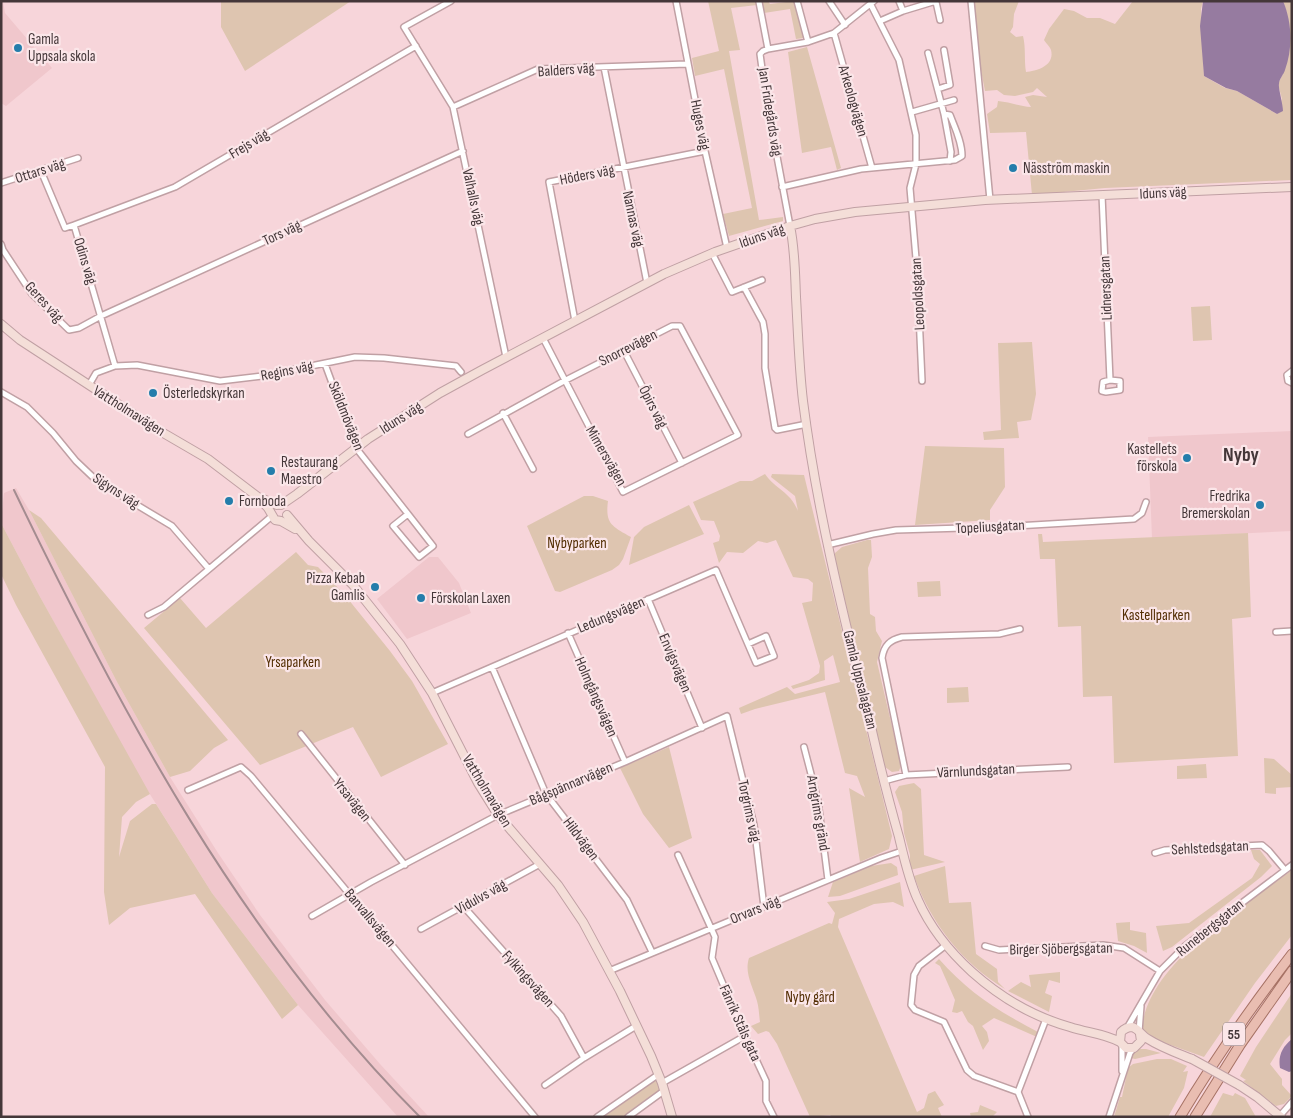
<svg xmlns="http://www.w3.org/2000/svg" width="1293" height="1118" font-family="'Sofia Sans Condensed',sans-serif">
  <style>
    .built { fill: #f0c7cc }
    .green { fill: #dec5b0 }
    .water { fill: #967ba0 }
    .lines { fill: none; stroke-linecap: round; stroke-linejoin: round }
    .street-casing { stroke: #c0a0a4; stroke-width: 8 }
    .secondary-casing { stroke: #c0a0a4; stroke-width: 10 }
    .primary-casing { stroke: #a67265; stroke-width: 11 }
    .street { stroke: #fff; stroke-width: 5 }
    .secondary { stroke: #f4ded8; stroke-width: 8 }
    .primary { stroke: #e9bdb1; stroke-width: 9 }
    .rail { stroke: #a48c90; stroke-width: 2 }
    .secondary-bridge-casing { stroke: #c0a0a4; stroke-width: 10; stroke-linecap: butt }
    .secondary-bridge { stroke: #f4ded8; stroke-width: 8 }
    .poi-dot { fill: #247dab; stroke: #fbe6e9; stroke-width: 2 }
    .labels { text-anchor: middle; dominant-baseline: central; stroke-width: 4.5; stroke-linejoin: round; paint-order: stroke }
    .shield { fill: #fbe6e9; stroke: #7b6c6e; stroke-width: 1 }
    .shield-label { font-size: 14px; font-weight: bold; fill: #443739 }
    .poi-label { font-size: 15px; fill: #443739; stroke: #fbe6e9; text-anchor: start }
    .street-label { font-size: 15px; fill: #443739; stroke: #fbe6e9 }
    .park-label { font-size: 15px; fill: #532e03; stroke: #fbe6e9 }
    .district-label { font-size: 20px; font-weight: bold; fill: #443739; stroke: #fbe6e9 }
  </style>
  <rect width="100%" height="100%" fill="#f7d5da"/>
  <path class="built" d="M1 1H3L5 13 52 68 6 106 1 103Z
    M1292 431V531L1152 538 1148 437Z
    M16 488 29 510 117 682 170 777 218 853 260 915 325 1000 380 1064 429 1117H398L298 1005 212 893 141 780 39 595 1 523 4 493Z
    M429 557H438L459 583 471 613 407 639 377 599Z"/>
  <path class="green" d="M221 1H351L245 71 221 27Z
    M708 1H756L757 5 731 8 740 50 729 51 759 220 783 217V221L729 236 723 214 752 208 724 69 695 76 692 58 719 51Z
    M762 1H768L770 4 794 1 804 38 796 39 790 9 764 13Z
    M969 1H1019L1014 14 1013 27 1010 32 1016 37 1023 36C1026 48 1024 60 1026 72 1037 71 1055 66 1051 50 1050 47 1046 43 1044 40L1049 29 1064 9 1074 11 1087 18H1100L1115 24 1133 1H1203L1201 9 1204 76 1225 88 1237 91 1251 99 1277 114 1282 99 1278 84C1292 58 1293 29 1283 1H1292V180L1105 188 1032 195 1026 132 990 133 987 114 997 107 998 101C1009 102 1019 106 1031 107L1025 97 1033 95 1047 97 1037 88 1033 92 1015 96 1004 95 997 90 985 91 971 19Z
    M807 47 841 168 837 170 831 147 802 153 788 52Z
    M1210 306 1212 340 1193 341 1191 307Z
    M1032 342 1036 394 1031 420 1017 422 1019 438 984 440 983 432 1001 430 998 343Z
    M925 446 1004 448 1005 487 990 510V520L915 525Z
    M765 474C776 490 790 491 798 511L795 496 771 477 772 474 804 475 892 836 889 849 860 862 849 788 865 797 857 776 845 773 825 692 755 709 741 714 739 708 787 687 795 694 840 682 833 655 824 661 825 680 793 689 791 686 809 680 819 673 820 666 802 603 812 601 813 583 808 579 793 577 776 540 767 543 758 541 743 553 727 552 719 563 713 543 719 541 720 536 714 521 701 520 693 502 740 481H752Z
    M584 496H593L608 501C605 524 612 526 631 537L623 559 619 565 612 570 560 592 555 591 527 526Z
    M689 505 704 534 629 565 634 537 644 527Z
    M29 510 41 518 228 740 214 748 190 771 170 777 117 682Z
    M1 523 39 595 150 794 136 802 122 817 119 857 130 821 152 804H156L212 893 298 1005 282 1019 195 894 130 908 109 925 104 892 105 767 16 605 1 574Z
    M1248 533 1251 617 1232 619 1238 756 1114 763 1112 696 1083 697 1081 626 1058 627 1055 559H1040L1038 534H1042L1043 542Z
    M867 540H871L872 557 868 568 870 614 875 617 876 631 882 641 877 662 901 765 899 771 892 772 885 767 882 759 835 558V553L842 547Z
    M296 552 308 565 318 567 344 594 390 651 412 681 448 744 381 777 353 727 260 765 144 628 180 598 206 628Z
    M940 581 941 596 918 597 917 582Z
    M968 687 969 702 947 703V688Z
    M669 747 692 838 669 848 643 814 620 768Z
    M1264 758 1274 759 1292 775V787L1276 788V794L1265 793Z
    M1206 764 1207 778 1177 779V766Z
    M914 783 921 789 924 855 945 862 910 870V855L904 833 902 812 895 792 899 786Z
    M1251 850H1260L1272 866 1261 877 1172 947 1163 951 1156 926 1189 923 1252 878 1260 864 1254 859Z
    M891 863 897 867 898 875 840 896 828 897 833 882 871 866Z
    M945 866 949 903 971 902 976 954 997 969 998 982 1005 989C963 964 930 922 914 876Z
    M1292 870V935L1255 983 1204 1057 1151 1038 1142 1030C1146 964 1243 907 1292 870Z
    M900 882 904 907 893 902 874 904 839 919 838 927 917 1112 924 1108 928 1094 935 1091 944 1105 938 1108 942 1117H832L830 1115 810 1117 777 1044 769 1032 766 1031 758 1034 751 1026 760 1022C759 1015 759 1008 757 1001 753 987 744 973 749 958L829 923 832 924 835 913 827 902 849 899Z
    M1130 922V930L1146 933 1147 953 1134 946 1118 941 1116 923Z
    M939 959C969 993 998 1011 1038 1032L1037 1037 994 1018 982 1026 987 1032 989 1041 983 1050 973 1026 968 1022 962 1011 957 1013 952 1012 955 1000 940 966 935 963Z
    M1060 972V983L1049 980 1045 993 1052 996 1049 1012 1008 991 1021 982 1031 987 1029 975Z
    M1292 993V1033L1285 1040 1270 1064 1282 1079V1085L1292 1096 1284 1104 1276 1106 1243 1081 1246 1080 1240 1076 1256 1047Z
    M1140 1049H1146L1161 1053 1135 1059 1131 1058 1134 1052Z
    M1157 1059H1171L1187 1066 1183 1072 1188 1071 1184 1088 1168 1117H1114L1120 1097H1122L1128 1068 1133 1064Z
    M659 1074 665 1090 628 1117H597Z
    M1223 1093 1233 1096 1235 1093 1245 1098 1256 1117H1210Z
    M980 1105 997 1112 992 1117H971L970 1113 978 1112Z"/>
  <path class="water" d="M1203 1H1283C1292 22 1293 48 1285 70 1284 74 1279 79 1279 84 1278 87 1283 104 1283 111L1277 114 1251 99 1237 91 1226 88 1204 76 1200 26Z
    M1292 1039V1071L1289 1072 1280 1068C1278 1056 1282 1047 1292 1039Z"/>
  <g class="lines">
    <defs>
      <path id="street" d="M451 1 404 27 453 107 506 357
        M676 1 705 151 727 248
        M797 1 808 42
        M829 1 845 25
        M899 1 903 11
        M971 1 990 200
        M759 2 768 49 763 51 760 54 766 98 790 226
        M936 2 940 20
        M871 5 899 60 916 135V164L910 188 917 270 922 381
        M880 21 903 11 936 1
        M834 33 872 168
        M768 49 808 42 834 33 874 1
        M928 53 944 114 951 152 950 161
        M604 67 647 283
        M938 89 950 85 944 50
        M453 107 538 69 687 64
        M912 112 954 100
        M41 171 65 228 74 225 115 366
        M1 183 78 158
        M782 187 861 169 955 160 962 156C962 142 955 128 950 115L944 114
        M1102 195 1110 380 1120 381V390L1106 392 1102 391 1103 382 1110 380
        M74 225 175 187 416 46
        M1 244 3 250 32 294 69 330 79 328 101 316 463 151
        M712 253 732 292 762 280
        M744 287 763 322 765 334V368L775 428 777 430 807 424
        M575 321 549 182 705 151
        M624 351 682 463
        M325 364 356 448 408 514 393 526 419 557 433 546 408 514
        M1292 371 1287 375 1288 381 1292 383
        M89 385 96 373 115 366 137 365 220 381 262 376 355 357 384 358 456 366 461 372
        M1 392 27 407 53 433 76 461 97 481 172 526 209 569
        M503 413 533 469
        M468 434 564 381 672 326H680L738 435 623 492 543 338
        M827 545 873 534 896 530 997 527 1134 519 1142 513 1146 502
        M648 599 702 728
        M148 615 164 607 272 516
        M1276 632 1292 631
        M568 633 625 762
        M492 667 546 794 627 900 652 952
        M432 693 716 570 756 663 774 656 766 636 748 644
        M301 734 405 865
        M804 747 818 801 828 880
        M906 775 882 658C884 645 890 640 902 637L999 634 1020 629
        M884 781 906 775 1068 767
        M188 790 241 767 251 776 535 1117
        M1155 853 1165 850 1262 845 1269 851 1285 870
        M678 855 711 928 715 937 712 958 745 1036 766 1081V1101L774 1117
        M464 907 561 1016 584 1058
        M312 916 371 882 498 815 625 762 727 716 754 825 764 907
        M421 929 540 864
        M946 945 919 966 914 975 911 1005 915 1010 944 1022 967 1070 974 1076 1018 1092
        M985 946 999 950 1103 945 1124 948 1160 971
        M609 971 881 858 902 851
        M1127 1028 1160 971 1185 946 1292 865
        M1139 1032 1141 1006
        M1122 1071V1045
        M662 1083 745 1036
        M545 1085 584 1058 636 1026
        M597 1117 659 1074
        M628 1117 665 1090
        M1028 1117 1018 1092 1046 1019
        M1109 1117 1130 1053 1134 1048
        M1279 1117 1292 1102"/>
      <path id="secondary" d="M790 226C795 249 795 274 796 297 798 332 799 367 803 401 817 513 845 622 872 731 880 766 889 802 899 837 904 858 909 881 918 900 930 927 950 952 972 972 1000 997 1034 1017 1070 1027 1088 1033 1103 1033 1120 1042
        M1 324 20 340 89 385 153 427 208 459 258 497 268 508 275 520 281 521 295 529
        M261 498 277 505
        M281 505 297 494 368 439 440 393 482 370 664 274 715 252 790 226 815 219 855 212 985 200 1292 187
        M287 515 309 541 353 585 400 644 432 693 478 783 498 815 558 885 583 922 620 991 651 1056 662 1083 672 1117
        M1140 1034 1141 1041 1134 1048H1126L1120 1042 1121 1032C1124 1029 1127 1027 1132 1027 1138 1028 1142 1036 1148 1039 1162 1048 1177 1053 1192 1059
        M1239 1085 1257 1097 1281 1117"/>
      <path id="primary" d="M1180 1117C1214 1060 1252 1006 1292 954
        M1195 1117 1240 1045 1292 971"/>
    </defs>
    <use href="#street" class="street-casing"/>
    <use href="#secondary" class="secondary-casing"/>
    <use href="#primary" class="primary-casing"/>
    <use href="#street" class="street"/>
    <use href="#secondary" class="secondary"/>
    <use href="#primary" class="primary"/>
    <path class="rail" d="M14 490C122 715 242 939 420 1117"/>
    <defs>
      <path id="secondary-bridge" d="M1192 1059 1239 1085"/>
    </defs>
    <use href="#secondary-bridge" class="secondary-bridge-casing"/>
    <use href="#secondary-bridge" class="secondary-bridge"/>
  </g>
  <g class="poi-dot">
    <circle cx="18" cy="48" r="5"/>
    <circle cx="1013" cy="168" r="5"/>
    <circle cx="153" cy="393" r="5"/>
    <circle cx="1187" cy="458" r="5"/>
    <circle cx="271" cy="471" r="5"/>
    <circle cx="229" cy="501" r="5"/>
    <circle cx="1260" cy="505" r="5"/>
    <circle cx="375" cy="587" r="5"/>
    <circle cx="421" cy="598" r="5"/>
  </g>
  <g class="labels">
    <rect class="shield" x="1223" y="1022.5" width="22" height="23" rx="4"/>
    <g class="shield-label">
      <text x="1234" y="1034">55</text>
    </g>
    <g class="poi-label">
      <text x="28" y="39">Gamla<tspan x="28" dy="17">Uppsala skola</tspan></text>
      <text x="1023" y="168">Näsström maskin</text>
      <text x="163" y="393">Österledskyrkan</text>
      <text x="1177" y="449" text-anchor="end">Kastellets<tspan x="1177" dy="17">förskola</tspan></text>
      <text x="281" y="462">Restaurang<tspan x="281" dy="17">Maestro</tspan></text>
      <text x="1250" y="496" text-anchor="end">Fredrika<tspan x="1250" dy="17">Bremerskolan</tspan></text>
      <text x="239" y="501">Fornboda</text>
      <text x="365" y="578" text-anchor="end">Pizza Kebab<tspan x="365" dy="17">Gamlis</tspan></text>
      <text x="431" y="598">Förskolan Laxen</text>
    </g>
    <g class="street-label">
      <text transform="translate(566 70) rotate(-4)">Balders väg</text>
      <text transform="translate(853 101) rotate(74)">Arkeologvägen</text>
      <text transform="translate(770 112) rotate(81)">Jan Fridegårds väg</text>
      <text transform="translate(700 125) rotate(79)">Huges väg</text>
      <text transform="translate(249 144) rotate(-31)">Frejs väg</text>
      <text transform="translate(40 171) rotate(-18)">Ottars väg</text>
      <text transform="translate(587 175) rotate(-11)">Höders väg</text>
      <text transform="translate(1163 193) rotate(-3)">Iduns väg</text>
      <text transform="translate(473 197) rotate(78)">Valhalls väg</text>
      <text transform="translate(633 219) rotate(78)">Nannas väg</text>
      <text transform="translate(282 233) rotate(-25)">Tors väg</text>
      <text transform="translate(762 236) rotate(-19)">Iduns väg</text>
      <text transform="translate(85 261) rotate(73)">Odins väg</text>
      <text transform="translate(1106 288) rotate(-92)">Lidnersgatan</text>
      <text transform="translate(918 294) rotate(-93)">Leopoldsgatan</text>
      <text transform="translate(44 302) rotate(48)">Geres väg</text>
      <text transform="translate(628 348) rotate(-27)">Snorrevägen</text>
      <text transform="translate(287 371) rotate(-11)">Regins väg</text>
      <text transform="translate(653 407) rotate(63)">Öpirs väg</text>
      <text transform="translate(129 411) rotate(32)">Vattholmavägen</text>
      <text transform="translate(346 416) rotate(68)">Sköldmövägen</text>
      <text transform="translate(401 418) rotate(-32)">Iduns väg</text>
      <text transform="translate(606 456) rotate(60)">Mimersvägen</text>
      <text transform="translate(116 491) rotate(33)">Sigyns väg</text>
      <text transform="translate(990 527) rotate(-3)">Topeliusgatan</text>
      <text transform="translate(611 615) rotate(-23)">Ledungsvägen</text>
      <text transform="translate(675 663) rotate(67)">Envigsvägen</text>
      <text transform="translate(860 680) rotate(76)">Gamla Uppsalagatan</text>
      <text transform="translate(596 697) rotate(66)">Holmgångsvägen</text>
      <text transform="translate(976 771) rotate(-3)">Värnlundsgatan</text>
      <text transform="translate(571 784) rotate(-23)">Bågspännarvägen</text>
      <text transform="translate(487 791) rotate(59)">Vattholmavägen</text>
      <text transform="translate(352 800) rotate(51)">Yrsavägen</text>
      <text transform="translate(749 811) rotate(78)">Torgrims väg</text>
      <text transform="translate(818 813) rotate(80)">Arngrims gränd</text>
      <text transform="translate(581 839) rotate(53)">Hildvägen</text>
      <text transform="translate(1210 848) rotate(-3)">Sehlstedsgatan</text>
      <text transform="translate(481 897) rotate(-29)">Vidulvs väg</text>
      <text transform="translate(755 910) rotate(-22)">Orvars väg</text>
      <text transform="translate(370 918) rotate(50)">Banvallsvägen</text>
      <text transform="translate(1210 928) rotate(-39)">Runebergsgatan</text>
      <text transform="translate(1061 949) rotate(-1)">Birger Sjöbergsgatan</text>
      <text transform="translate(528 979) rotate(48)">Fylkingsvägen</text>
      <text transform="translate(740 1023) rotate(66)">Fänrik Ståls gata</text>
    </g>
    <g class="park-label">
      <text x="577" y="543">Nybyparken</text>
      <text x="1156" y="615">Kastellparken</text>
      <text x="293" y="662">Yrsaparken</text>
      <text x="810" y="997">Nyby gård</text>
    </g>
    <g class="district-label">
      <text x="1241" y="455">Nyby</text>
    </g>
  </g>
  <rect width="1293" height="1118" fill="none" stroke="#443739" stroke-width="5"/>
</svg>
